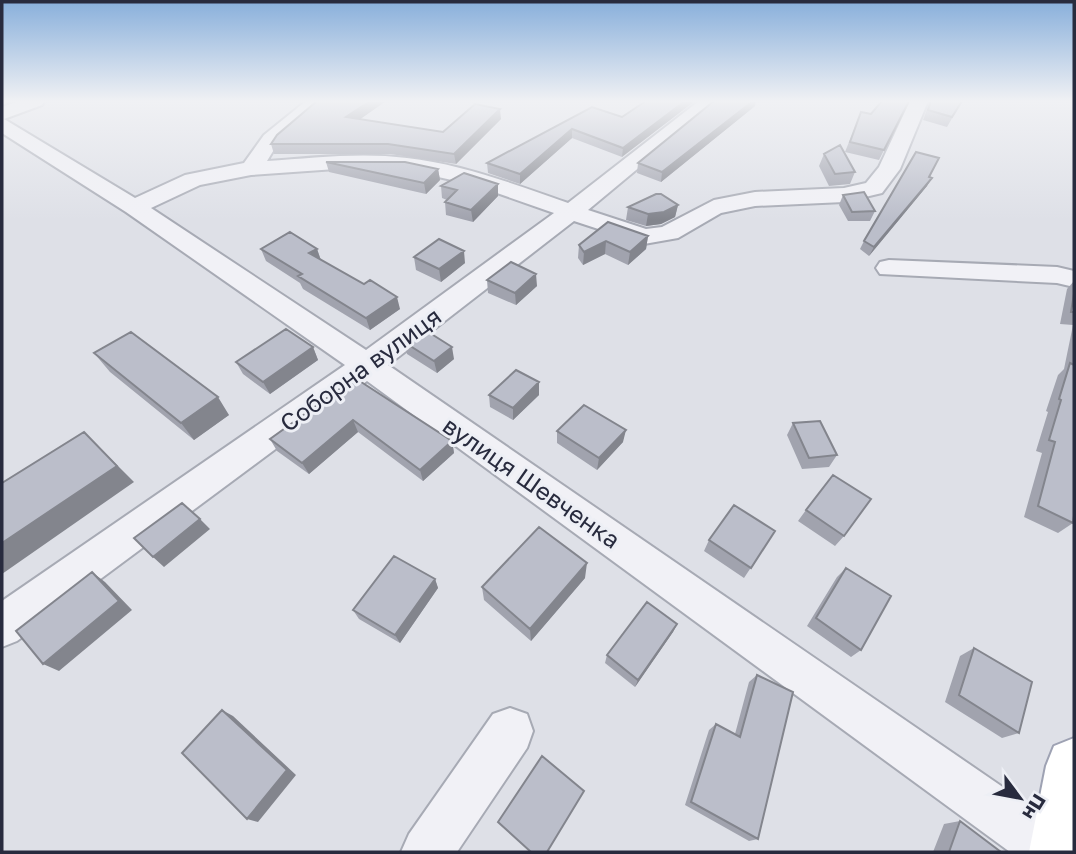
<svg xmlns="http://www.w3.org/2000/svg" width="1076" height="854" font-family="'Golos Text',sans-serif">
  <style>
    .lines { fill: none; stroke-linecap: round; stroke-linejoin: round }
    .minor-casing { stroke: #a7aab4; stroke-width: 4 }
    .major-casing { stroke: #9ea2b3; stroke-width: 4 }
    .minor { fill: #f1f1f6; fill-rule: evenodd }
    .major { fill: #fff; fill-rule: evenodd }
    .wall { fill: #a1a3ae }
    .shaded-wall { fill: #83858d }
    .building { fill: #bbbeca; stroke: #83858d; stroke-width: 2 }
    .labels { text-anchor: middle; dominant-baseline: central; stroke-width: 6; stroke-linejoin: round; paint-order: stroke }
    .street-label { font-size: 24px; fill: #282b3e; stroke: #edeff5 }
  </style>
  <rect width="100%" height="100%" fill="#dee0e7"/>
  <g class="lines">
    <defs>
      <path id="minor" d="M19 101H44L42 105 4 119 135 198 185 175 244 163 264 135 306 101H326L278 143 267 161C313 158 361 152 407 158 462 164 516 185 568 203L699 101H719L588 210 646 229 662 227 714 200 755 192 844 188 866 183 879 167 910 101H928L900 169 882 193 844 202 755 206 721 213 678 238 644 244 574 221 388 365 1071 834 1074 852H1010L367 381 17 641 2 647V601L345 365 126 212 2 133V107ZM336 169 407 170 474 185 554 213 366 350 151 208 200 185 251 175Z
        M889 260 1057 267 1074 271V287L1057 283 880 274 876 268 880 262Z
        M510 708 527 714 533 731 527 748 457 852H401L409 834 493 714Z"/>
      <path id="major" d="M1074 738V852H1029L1046 766 1054 746Z"/>
    </defs>
    <use href="#minor" class="minor-casing"/>
    <use href="#major" class="major-casing"/>
    <use href="#minor" class="minor"/>
    <use href="#major" class="major"/>
  </g>
  <path class="wall" d="M386 101 360 119 443 132 501 119 456 164 390 154H274L271 144Z
    M646 101 622 157 572 138 520 184 488 173 487 163 592 107 622 117Z
    M909 101 879 160 845 152 861 112 871 114Z
    M930 101H962L947 127 923 120Z
    M755 106 661 182 637 173 638 163Z
    M824 154 855 172 850 184 829 186 819 166Z
    M326 162 438 169 440 180 426 194 329 172Z
    M929 177 927 186 869 256 860 249 864 241Z
    M441 186 498 196 473 222 446 215 445 202 447 200 442 198Z
    M843 195 875 211 870 221H848L839 205Z
    M678 205 675 217 661 224 646 226 626 220 628 207Z
    M648 236 646 249 628 265 605 254 583 265 578 258 579 245Z
    M261 249H317L321 260 400 309 370 330 303 289 300 283 266 261Z
    M414 257 465 263 441 282 416 270Z
    M487 280 537 286 516 305 488 293Z
    M1074 281V516L1073 523 1058 533 1024 517 1042 453 1036 451 1048 412 1046 411 1058 375 1064 369 1073 325 1060 324 1067 289Z
    M404 342 454 359 437 373 407 354Z
    M313 347 318 360 270 394 243 374 236 362Z
    M94 353 229 415 194 440 110 372Z
    M355 378 452 441 454 453 423 481 358 432 309 474 277 451 270 439Z
    M489 395H539L513 420 490 407Z
    M793 423 837 455 829 467 802 469 787 435Z
    M557 431 623 442 597 470 557 443Z
    M806 510 844 536 835 546 798 521Z
    M775 531 744 578 704 551 709 540Z
    M846 568 861 650 851 657 807 626 837 577Z
    M585 578 531 641 484 600 482 587Z
    M435 579 438 588 400 643 359 619 353 610Z
    M677 624 673 632 635 687 605 663 607 655Z
    M974 648 1019 733 1002 738 945 702 960 656Z
    M757 675 758 839 749 841 685 805 709 730 716 724 735 734 749 682Z
    M960 821 1001 852H933L944 824Z"/>
  <path class="shaded-wall" d="M370 101H386L349 127 346 117Z
    M685 101H695L622 157 623 148Z
    M753 101H756L755 106 661 182 662 172Z
    M500 109 501 119 456 164 454 154Z
    M572 129V138L520 184V174Z
    M438 169 440 180 426 194 424 183Z
    M932 178 927 186 869 256 874 247Z
    M498 184V196L473 222 471 210Z
    M678 205 675 217 661 224 646 226 648 214Z
    M648 236 646 249 628 265 630 252Z
    M606 241 605 254 583 265 584 252Z
    M317 249 321 261 309 253Z
    M464 251 465 263 441 282 439 269Z
    M536 274 537 286 516 305 515 293Z
    M397 297 400 309 370 330 366 318Z
    M313 347 318 360 270 394 263 382Z
    M452 347 454 359 437 373 434 361Z
    M539 382V395L513 420V408Z
    M218 397 229 415 194 440 181 423Z
    M353 420 358 432 309 474 302 463Z
    M626 430 623 442 597 470 599 458Z
    M84 432 134 482 2 574V543Z
    M452 441 454 453 423 481 420 470Z
    M200 519 210 529 164 567 153 557Z
    M587 563 585 578 531 641 530 629Z
    M92 572 105 582 132 610 59 671 43 664Z
    M435 579 438 588 400 643 395 635Z
    M677 624 673 632 635 687 638 680Z
    M222 710 233 716 296 775 258 822 247 819Z"/>
  <path class="building" d="M317 101H370L346 117 443 132 475 104 500 109 454 154 388 144H271L277 135Z
    M646 101H685L623 148 572 129 520 174 487 163 592 107 622 117Z
    M714 101H753L662 172 638 163Z
    M882 101H909L884 150 850 142 861 112 871 114Z
    M931 101H962L952 117 928 110Z
    M840 145 855 172 835 174 824 154Z
    M916 152 939 158 929 177 932 178 874 247 864 241Z
    M326 162H405L438 169 424 183Z
    M464 173 498 184 471 210 445 202 457 190 441 186Z
    M864 192 875 211 852 212 843 195Z
    M656 194H661L678 205 664 212 648 214 628 207Z
    M608 222 648 236 630 252 606 241 584 252 579 245Z
    M290 232 317 249 309 253 364 284 370 280 397 297 366 318 298 276 302 274 261 249Z
    M439 239 464 251 439 269 414 257Z
    M511 262 536 274 515 293 487 280Z
    M1074 294V312H1071Z
    M422 328 452 347 434 361 404 342Z
    M286 329 313 347 263 382 236 362Z
    M131 332 218 397 181 423 94 353Z
    M1070 363 1074 365V364V516L1073 523 1038 506 1055 442 1049 440 1061 400 1059 399Z
    M516 370 539 382 513 408 489 395Z
    M355 378 452 441 420 470 353 420 302 463 270 439Z
    M584 405 626 430 599 458 557 431Z
    M820 421 837 455 809 458 793 423Z
    M84 432 117 466 2 543V483Z
    M833 475 871 499 844 536 806 510Z
    M182 503 200 519 153 557 134 538Z
    M734 505 775 531 751 568 709 540Z
    M539 527 587 563 530 629 482 587Z
    M394 556 435 579 395 635 353 610Z
    M846 568 891 596 861 650 816 618Z
    M92 572 119 601 43 664 16 631Z
    M647 602 677 624 638 680 607 655Z
    M974 648 1032 682 1019 733 959 695Z
    M757 675 793 692 758 839 691 802 716 724 740 737Z
    M222 710 287 770 247 819 182 753Z
    M542 756 584 791 547 852H531L498 822Z
    M960 821 1001 852H949Z"/>
  <linearGradient id="sky" x2="0" y2="1"><stop stop-color="#88afdb"/><stop offset="0.46" stop-color="#f0f1f4"/><stop offset="1" stop-color="#f0f1f4" stop-opacity="0"/></linearGradient>
  <rect width="1076" height="220" fill="url(#sky)"/>
  <g class="labels">
    <g class="street-label">
      <text transform="translate(360 369) rotate(-36)">Соборна вулиця</text>
      <text transform="translate(532 482) rotate(35)">вулиця Шевченка</text>
    </g>
  </g>
  <rect width="1076" height="854" fill="none" stroke="#282b3e" stroke-width="7"/>
  <g transform="translate(1020 798) rotate(122)" stroke="#edeff5" stroke-width="5" paint-order="stroke">
  <path d="M0-5L12 26L0 18L-12 26Z" fill="#282b3e"/>
  <text y="-10" font-size="19" font-weight="bold" text-anchor="middle" fill="#282b3e">Пн</text>
  </g>
</svg>
